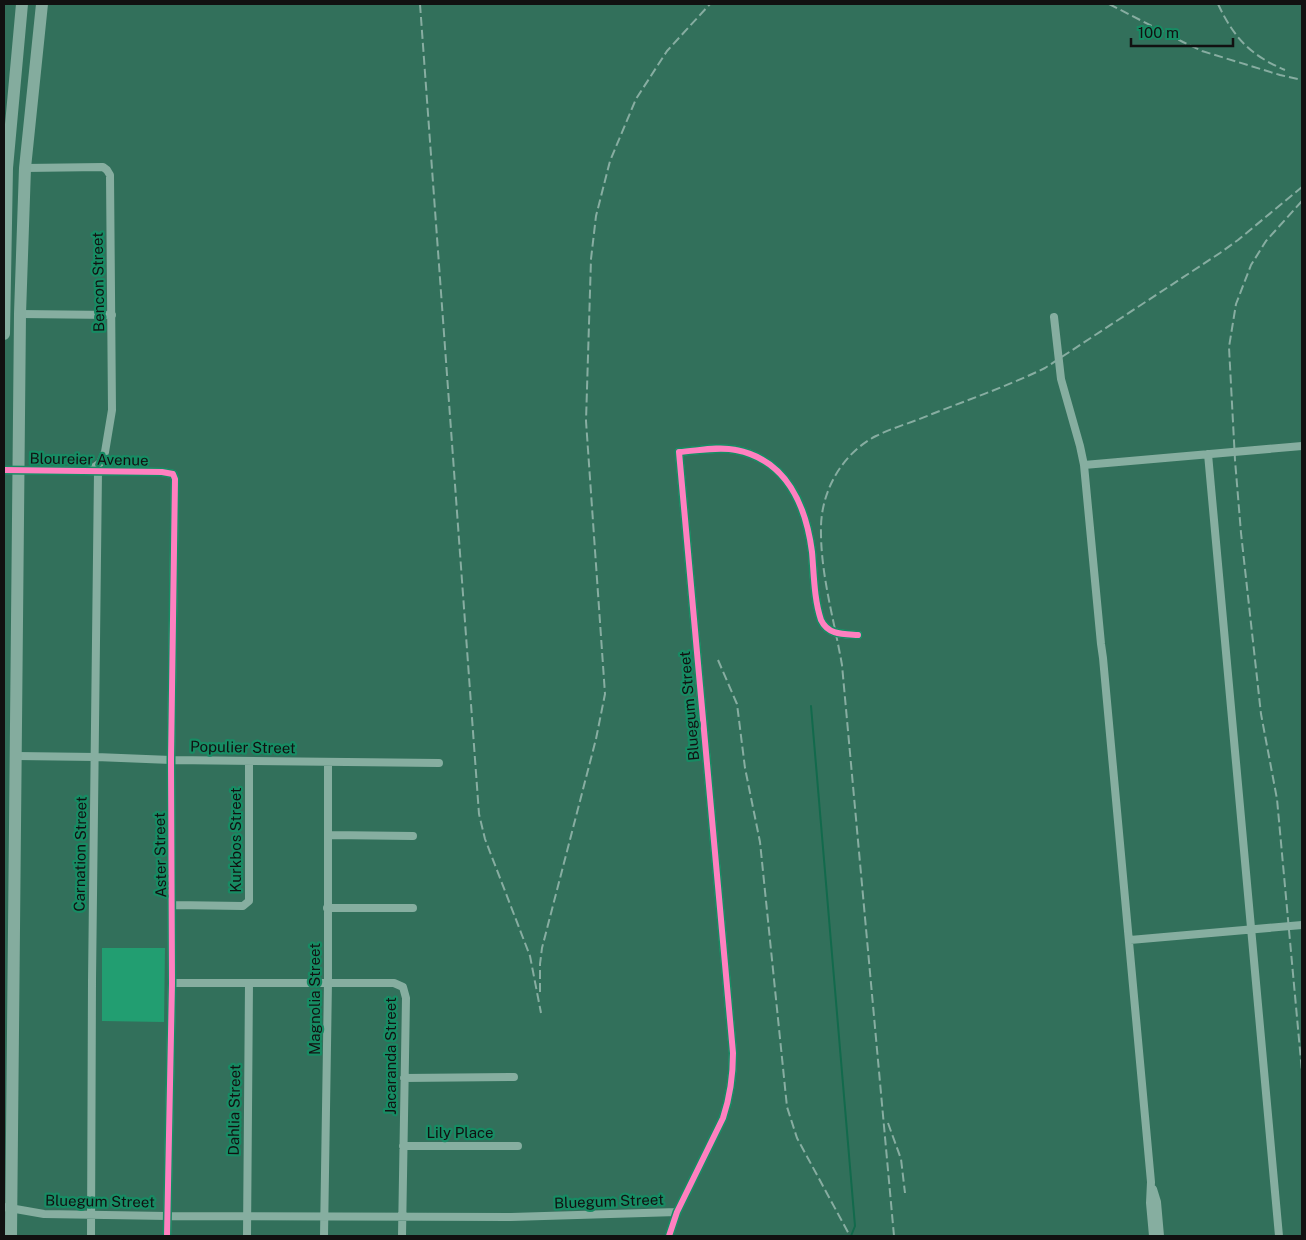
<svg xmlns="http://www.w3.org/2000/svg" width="1306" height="1240" font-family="'Public Sans',sans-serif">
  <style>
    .green { fill: #229e71 }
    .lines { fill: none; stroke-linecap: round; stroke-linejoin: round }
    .stream { stroke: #126a4c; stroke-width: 2 }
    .street { stroke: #86aea0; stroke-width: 8 }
    .primary { stroke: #84ac9e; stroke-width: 12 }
    .rail { stroke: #87ada1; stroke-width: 2; stroke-dasharray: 9 4; stroke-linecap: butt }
    .cycleway-casing { stroke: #178b63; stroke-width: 9 }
    .cycleway { stroke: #ff80c0; stroke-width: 6 }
    .labels { text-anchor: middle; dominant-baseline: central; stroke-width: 4.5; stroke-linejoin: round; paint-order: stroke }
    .street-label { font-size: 15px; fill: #111; stroke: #178b63 }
  </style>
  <rect width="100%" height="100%" fill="#32705b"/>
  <path class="green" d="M102 948H165L164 1022 102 1021Z"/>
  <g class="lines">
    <path class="stream" d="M811 706 855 1226 851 1236"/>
    <path class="street" d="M25 168 103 167 107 170 110 175 112 410 105 452 100 463 89 471
      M20 314 112 315
      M1054 317 1061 379 1080 446 1084 465 1101 644 1103 658 1151 1182 1150 1203 1153 1236
      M1208 454 1279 1236
      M1084 465 1302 446
      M4 470 162 472 173 474 175 479 171 760 172 983 167 1236
      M17 756 96 757 171 760 439 763
      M329 835 413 836
      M173 905 243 906 249 901V761
      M327 908H413
      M1130 940 1302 925
      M172 983H394L403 987 406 998 402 1236
      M404 1078 514 1077
      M403 1146H518
      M1153 1189 1157 1202 1160 1236
      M4 1207 44 1214 167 1216 511 1217 677 1212
      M91 1236 92 981 98 472
      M247 1236 249 984
      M324 1236 328 982V762
      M669 1236 677 1212 723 1118C730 1097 733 1076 733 1053L679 452C697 451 718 446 736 450 787 460 806 506 812 552 814 575 814 599 821 620 828 635 843 634 858 635"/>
    <path class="primary" d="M4 334 7 168 22 4
      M11 1236 20 314 25 168 42 4"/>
    <path class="rail" d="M420 4 479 814 485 839 530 956 541 1013
      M1109 4 1183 42 1202 51 1280 75 1302 80
      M1218 4C1234 38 1250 55 1285 70
      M1302 201 1266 241 1251 265 1236 304 1229 347 1235 460 1241 533 1261 714 1277 799 1302 1072
      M718 660 737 704 745 768 760 842 787 1107 797 1138 850 1236
      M540 992V964L542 948 596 739 605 694 586 421 591 259 596 216 610 161 636 99 667 51 710 4
      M888 1123 901 1159 905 1193
      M894 1236 842 665C834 619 820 573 821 526 822 489 843 453 876 436 894 427 914 422 932 414 970 399 1008 386 1045 368L1220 253 1238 240 1302 187"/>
    <defs>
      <path id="cycleway" d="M4 470 162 472 173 474 175 479 171 760 172 983 167 1236
        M669 1236 677 1212 723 1118C730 1097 733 1076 733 1053L679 452C697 451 718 446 736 450 787 460 806 506 812 552 814 575 814 599 821 620 828 635 843 634 858 635"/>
    </defs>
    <use href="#cycleway" class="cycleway-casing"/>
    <use href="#cycleway" class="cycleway"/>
  </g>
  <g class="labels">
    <g class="street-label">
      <text transform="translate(98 282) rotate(-91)">Bencon Street</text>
      <text transform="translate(89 459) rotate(1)">Bloureier Avenue</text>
      <text transform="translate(689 706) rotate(-95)">Bluegum Street</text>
      <text transform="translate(243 747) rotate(1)">Populier Street</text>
      <text transform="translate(235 840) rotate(-90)">Kurkbos Street</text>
      <text transform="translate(80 854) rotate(-89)">Carnation Street</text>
      <text transform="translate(160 855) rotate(-91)">Aster Street</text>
      <text transform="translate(314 999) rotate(-90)">Magnolia Street</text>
      <text transform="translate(390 1056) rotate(-90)">Jacaranda Street</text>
      <text transform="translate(234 1110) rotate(-89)">Dahlia Street</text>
      <text x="460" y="1132">Lily Place</text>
      <text transform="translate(100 1201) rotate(1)">Bluegum Street</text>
      <text transform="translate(609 1201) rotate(-2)">Bluegum Street</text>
    </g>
  </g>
  <rect width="1306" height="1240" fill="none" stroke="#111111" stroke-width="10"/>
  <path d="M1131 38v8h102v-8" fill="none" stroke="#111111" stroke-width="2.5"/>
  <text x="1138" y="38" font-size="15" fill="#111111" stroke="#178b63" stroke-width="4" paint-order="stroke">100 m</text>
</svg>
